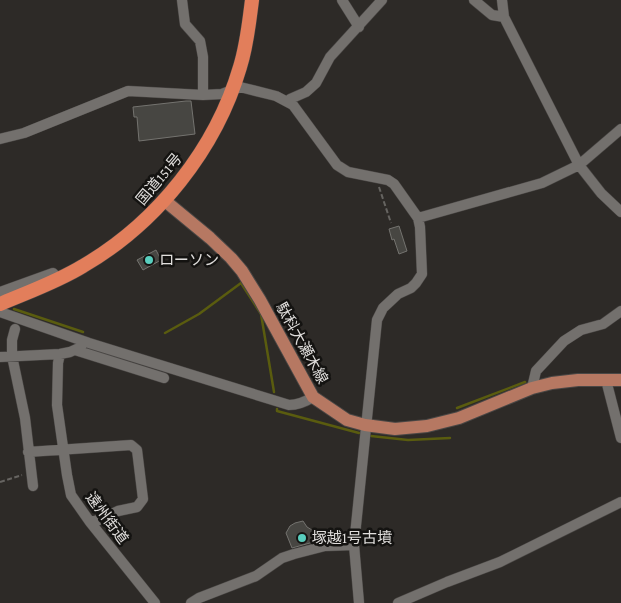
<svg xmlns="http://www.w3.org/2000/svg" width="621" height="603" font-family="'Crimson Pro','Noto Sans JP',serif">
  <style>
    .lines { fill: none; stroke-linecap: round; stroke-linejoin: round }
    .stream { stroke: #5a5c0f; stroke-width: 2.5 }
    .building { fill: #474642; stroke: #74736f }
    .minor-casing { stroke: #4a4745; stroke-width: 11 }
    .major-casing { stroke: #4a4745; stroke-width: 14 }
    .highway-casing { stroke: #4a4745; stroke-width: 15 }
    .path { stroke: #666461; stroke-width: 2; stroke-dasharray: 5 2.5; stroke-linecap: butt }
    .minor { stroke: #73706d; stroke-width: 10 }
    .major { stroke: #b67862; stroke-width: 12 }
    .highway { stroke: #e27e5b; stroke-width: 14 }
    .poi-dot { fill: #59cebe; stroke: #141311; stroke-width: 2 }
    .labels { text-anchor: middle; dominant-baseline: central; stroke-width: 5; stroke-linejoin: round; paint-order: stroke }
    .street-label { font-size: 15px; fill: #e1dfdd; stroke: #141311 }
    .poi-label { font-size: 15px; fill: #e1dfdd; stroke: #141311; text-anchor: start }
  </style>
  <rect width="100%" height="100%" fill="#2d2a27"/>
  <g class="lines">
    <path class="stream" d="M14 309 83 332
      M165 333 199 314 241 283 261 314 274 392
      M457 408 525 382
      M277 409V411L359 433
      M371 436 408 440 450 438"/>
  </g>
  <path class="building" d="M186 101H191L195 134 139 141 137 117H134L133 107Z
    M399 226 407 251 399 254 394 239 392 240 389 229Z
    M156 250 161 260 143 270 137 260Z
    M303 521 307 527 312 530 317 541 292 548 286 533 290 526 295 523Z"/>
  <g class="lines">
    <defs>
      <path id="minor" d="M182 0 185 24 200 41 203 57V95
        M342 0 359 27
        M474 0 492 15 504 17 579 165 601 193 621 212
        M502 0 504 17
        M289 102 290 99 306 92 316 83 330 57 382 0
        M0 139 24 133 128 91 203 95 222 94 240 87 276 96 293 105 337 165 348 172 388 180 394 184 418 218 420 227 422 274 416 283 411 288 398 294 383 308 377 320 354 545 359 603
        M418 218 542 183 579 165 621 129
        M0 292 53 273 58 279
        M0 312 89 343 289 405C298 405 305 402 313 397
        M15 329 12 340V356L25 418 33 486
        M75 350 164 378
        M60 354 58 363 57 405 67 475 71 495 90 522 155 603
        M0 357 60 354 70 352 81 347
        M606 380 621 438
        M532 388 536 371 564 341 581 330 603 324 621 311
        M28 452 131 445 137 450 143 499 137 507 118 511 99 520 90 522
        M191 603 199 598 256 576 282 558 294 554 325 546 354 545
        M398 603 447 582 500 562 621 502"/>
      <path id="major" d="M164 200 210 238 231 258 242 271 260 300 313 397 347 420 365 425 395 429 427 426 459 418 532 388 552 383 578 380H621"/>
      <path id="highway" d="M0 304C28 292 57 282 83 266 157 223 216 149 240 67 247 45 249 23 252 0"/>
    </defs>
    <use href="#minor" class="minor-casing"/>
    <use href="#major" class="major-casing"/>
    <use href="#highway" class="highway-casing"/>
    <path class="path" d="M379 187 391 223
      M0 482 22 475"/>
    <use href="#minor" class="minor"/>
    <use href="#major" class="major"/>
    <use href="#highway" class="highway"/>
  </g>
  <g class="poi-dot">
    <circle cx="149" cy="260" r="5"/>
    <circle cx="302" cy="538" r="5"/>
  </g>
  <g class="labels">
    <g class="street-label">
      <text transform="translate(159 179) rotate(-50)">国道151号</text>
      <text transform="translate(302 343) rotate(61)">駄科大瀬木線</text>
      <text transform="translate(107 518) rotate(53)">遠州街道</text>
    </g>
    <g class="poi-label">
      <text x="159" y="260">ローソン</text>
      <text x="312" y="538">塚越1号古墳</text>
    </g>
  </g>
</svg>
